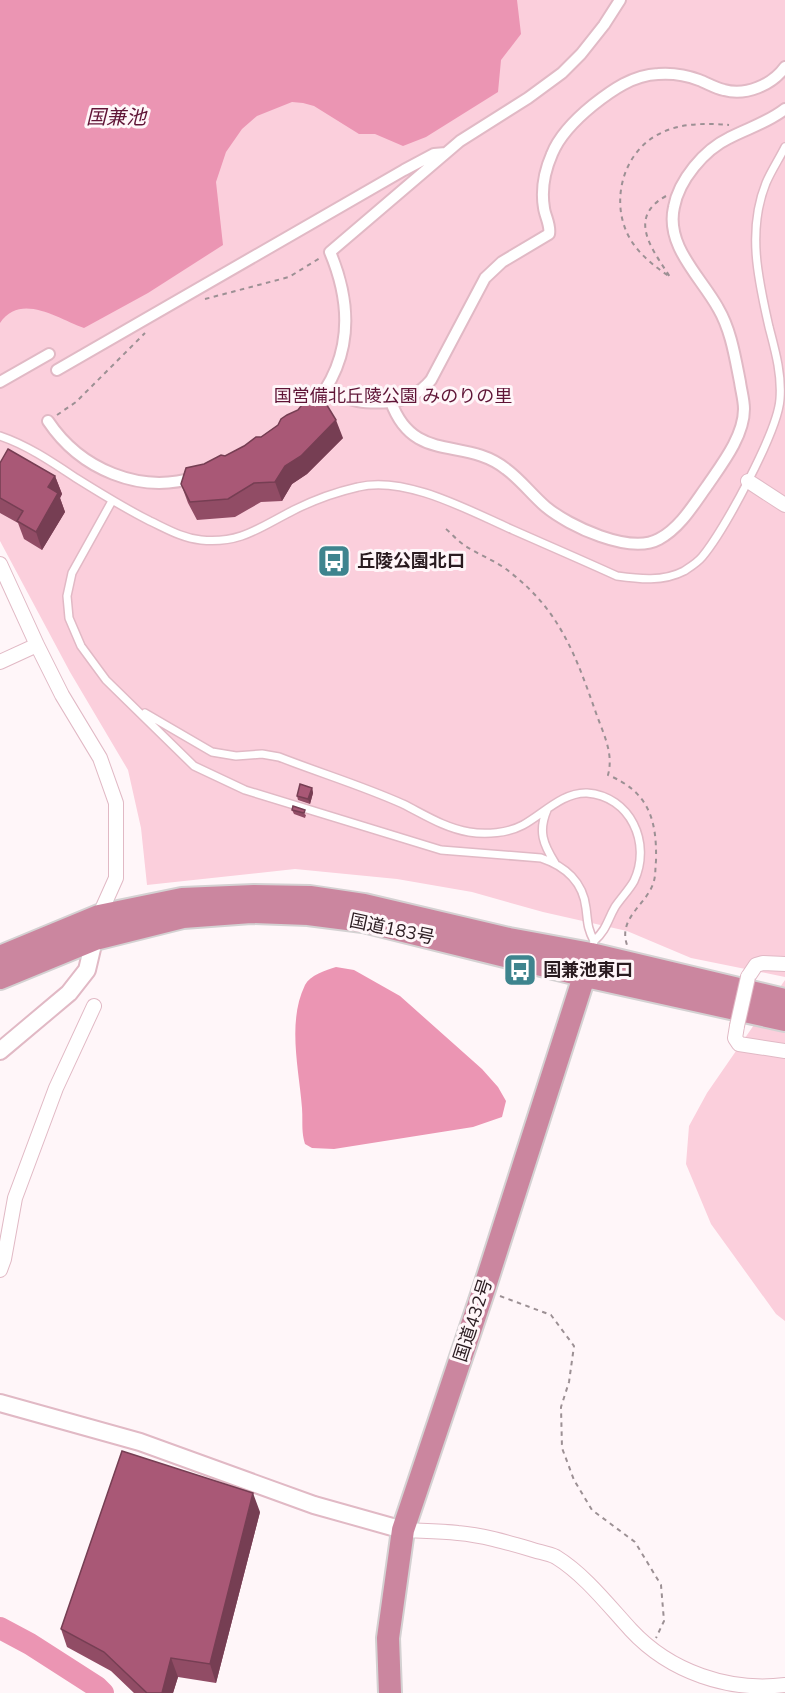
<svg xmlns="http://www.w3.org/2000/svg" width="785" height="1693" font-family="'Nunito Sans','Noto Sans JP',sans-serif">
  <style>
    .green { fill: #fbcfdc }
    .water { fill: #eb95b3 }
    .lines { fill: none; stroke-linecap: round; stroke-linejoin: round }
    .river { stroke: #eb95b3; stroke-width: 22 }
    .service-casing { stroke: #e1b9c5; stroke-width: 10 }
    .pedestrian-casing { stroke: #e1b9c5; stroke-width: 14 }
    .minor-casing { stroke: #e1b9c5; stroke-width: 16 }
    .tertiary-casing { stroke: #e1b9c5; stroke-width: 20 }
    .trunk-casing { stroke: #d4d1d2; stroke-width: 26 }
    .path { stroke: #9c9094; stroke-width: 2; stroke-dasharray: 4.5 4.5; stroke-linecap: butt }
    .service { stroke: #fff; stroke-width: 7 }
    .pedestrian { stroke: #fff; stroke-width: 10 }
    .minor { stroke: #fff; stroke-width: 14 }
    .tertiary { stroke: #fff; stroke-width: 16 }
    .trunk { stroke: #cb869f; stroke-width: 22 }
    .minor-bridge-casing { stroke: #e1b9c5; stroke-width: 16; stroke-linecap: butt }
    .minor-bridge { stroke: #fff; stroke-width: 14 }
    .wall { fill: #914c65 }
    .shaded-wall { fill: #763e53 }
    .building { fill: #a95876; stroke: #763e53; stroke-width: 1.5 }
    .labels { text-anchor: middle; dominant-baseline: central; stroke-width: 6; stroke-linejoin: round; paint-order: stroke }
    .park-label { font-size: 18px; fill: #5f1436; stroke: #fff6f9 }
    .poi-label { font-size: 18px; font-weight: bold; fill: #2a1b20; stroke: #fff6f9; text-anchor: start }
    .street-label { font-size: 18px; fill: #2a1b20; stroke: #fff6f9 }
    .water-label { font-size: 20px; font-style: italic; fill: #601436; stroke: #fff6f9 }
  </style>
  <rect width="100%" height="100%" fill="#fff6f9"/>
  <path class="green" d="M0 0H785V977L691 958 627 931 543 912 472 892 397 879 295 869 147 885 141 828 128 770 70 672 0 541Z
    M785 980V1321L776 1314 711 1224 686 1164 689 1126 707 1093Z"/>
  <path class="water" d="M0 0H517L521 34 501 60 498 92 426 137 403 146 375 134H359L314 106 303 103 292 102 257 116 242 129 226 152 216 182 223 245 148 293 84 328C58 319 21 292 0 323Z
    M336 967 354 970 400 996 482 1069 498 1087 506 1101 502 1117 473 1127 334 1149 312 1148 305 1144C301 1131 303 1121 302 1108 299 1069 287 1022 305 985 310 975 326 970 336 967Z"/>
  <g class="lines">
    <path class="river" d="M0 1628 30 1644 97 1687 103 1693"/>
    <defs>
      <path id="service" d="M0 436C27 445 52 462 76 478 100 493 124 508 150 521 167 529 182 538 201 540 241 544 260 527 294 510 314 500 336 492 358 487 405 475 470 511 513 530 547 545 582 560 617 576 639 579 663 582 684 571 690 567 697 563 702 557 724 531 778 431 780 399 782 374 775 350 769 327 758 279 747 230 766 183 771 171 779 159 785 147
        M112 501 72 573 67 596 69 618 81 646 106 680 194 766 245 790 441 850 541 858C565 866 583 882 586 908 588 923 587 927 594 941L591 951
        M145 713 212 752 236 756 262 754 279 757C320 773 363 786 403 804 425 815 445 828 469 832 486 835 508 833 523 825 543 814 563 792 587 793 630 796 652 843 634 881 629 890 621 898 615 907 607 921 607 929 594 941
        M547 810C538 831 543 844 555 863"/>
      <path id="pedestrian" d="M57 370 404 170 434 154 446 153 460 141 528 98 562 73 581 54 604 25 620 0
        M0 382 49 354
        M327 389C351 402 364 404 391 402 414 465 465 436 506 469 521 480 532 495 546 507 569 526 630 555 659 539 680 528 694 504 707 486 722 464 744 436 744 409 744 400 741 390 740 382 735 357 731 330 718 308 701 277 665 246 674 207 679 180 704 150 729 138 748 128 767 123 785 109
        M391 402C408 399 420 393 431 380L485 278 502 262 549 234C551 226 545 216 544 208 541 190 545 170 552 154 560 134 577 118 593 105 612 90 633 75 658 74 671 73 686 75 699 80 707 83 715 88 724 90 746 96 772 85 785 67
        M309 411C352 363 354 309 330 252L446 153
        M48 421C80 469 140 495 196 477"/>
      <path id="minor" d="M748 481 785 505
        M0 564 37 645 62 695 100 758 116 803V878L99 916
        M0 662 37 645
        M748 977 756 965 763 963 785 964
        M737 1026 735 1038 739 1044 785 1051
        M0 1270 4 1259 15 1198 56 1088 94 1006
        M403 1530C421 1531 440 1531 458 1533 482 1535 506 1542 530 1549 538 1552 548 1553 556 1557 585 1575 608 1605 631 1630 670 1672 729 1692 785 1685"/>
      <path id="tertiary" d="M0 1051 69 993 87 970 96 932
        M0 1403 140 1442 314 1505 403 1530"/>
      <path id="trunk" d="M0 957 99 916 182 899 254 896 310 897 364 905 509 939 591 954 785 1000
        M0 978 95 939 183 917 251 912 308 914 363 921 586 976 785 1020
        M390 1693 388 1638 403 1530 484 1289 589 961"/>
    </defs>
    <use href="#service" class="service-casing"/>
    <use href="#pedestrian" class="pedestrian-casing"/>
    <use href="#minor" class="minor-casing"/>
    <use href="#tertiary" class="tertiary-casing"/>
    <use href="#trunk" class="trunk-casing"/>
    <path class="path" d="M666 196C626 218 653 250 670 277 654 266 637 253 628 235 610 199 624 150 661 133 680 123 708 123 729 125
      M205 299 289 277 320 258
      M57 415 76 402 145 333
      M446 529C451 533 455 538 460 542 475 554 496 560 511 573 560 611 576 656 596 713 603 733 614 753 608 775 649 792 657 820 656 861 655 869 656 876 653 884 645 906 618 918 627 945
      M500 1296 551 1315 574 1346 569 1382 561 1407 562 1448 574 1480 592 1510 635 1542 661 1585 664 1621 656 1638"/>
    <use href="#service" class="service"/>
    <use href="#pedestrian" class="pedestrian"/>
    <use href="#minor" class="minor"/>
    <use href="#tertiary" class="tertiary"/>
    <use href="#trunk" class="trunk"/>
    <defs>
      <path id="minor-bridge" d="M737 1026 748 977"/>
    </defs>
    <use href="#minor-bridge" class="minor-bridge-casing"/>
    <use href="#minor-bridge" class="minor-bridge"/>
  </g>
  <path class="wall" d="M278 425 343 438 307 474 292 484 282 501 261 502 235 517 197 520 188 503 181 484 204 464 225 456 261 437Z
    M0 463 55 476 62 494 60 498 65 512 42 550 24 539 18 523 0 513Z
    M312 788 313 793 310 804 298 800 297 796Z
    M293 806 306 815 305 818 294 814 292 810Z
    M260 1512 216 1683 178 1677 173 1693H134L111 1671 67 1647 61 1629Z"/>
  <path class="shaded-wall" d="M336 420 343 438 307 474 292 484 282 501 275 482 285 466Z
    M55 476 62 494 60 498 65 512 42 550 36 532 48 487Z
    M312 788 313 793 310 804 308 799Z
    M253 1493 260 1512 216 1683 210 1664Z
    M171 1658 178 1677 173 1693H162Z"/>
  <path class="building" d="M308 397 325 402 336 420 301 456 285 466 275 482 254 483 228 499 190 502 181 484 186 468 204 464 221 455 225 456 244 446 256 437H261L278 425 281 419 287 415 298 410Z
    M8 449 55 476 48 487 58 493 36 532 17 521 23 511 0 498V463Z
    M300 784 312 788 308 799 297 796Z
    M293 806 305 810 304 813 292 810Z
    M122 1451 253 1493 210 1664 171 1658 162 1693H147L104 1652 61 1629Z"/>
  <defs>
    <symbol id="bus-square" viewBox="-11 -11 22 22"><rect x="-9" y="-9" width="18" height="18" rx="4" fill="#3e848e" stroke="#fff6f9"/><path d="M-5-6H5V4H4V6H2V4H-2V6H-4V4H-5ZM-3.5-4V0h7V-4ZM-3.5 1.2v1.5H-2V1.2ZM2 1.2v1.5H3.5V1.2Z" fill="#fff"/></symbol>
  </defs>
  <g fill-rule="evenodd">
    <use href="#bus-square" x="315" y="542" width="38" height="38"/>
    <use href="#bus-square" x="501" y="951" width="38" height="38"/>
  </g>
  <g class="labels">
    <g class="park-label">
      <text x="393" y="396">国営備北丘陵公園 みのりの里</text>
    </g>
    <g class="poi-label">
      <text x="357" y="561">丘陵公園北口</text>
      <text x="543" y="970">国兼池東口</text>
    </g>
    <g class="street-label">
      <text transform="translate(392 929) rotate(12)">国道183号</text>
      <text transform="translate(473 1320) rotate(-72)">国道432号</text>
    </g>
    <g class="water-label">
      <text x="116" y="117">国兼池</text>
    </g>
  </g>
</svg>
